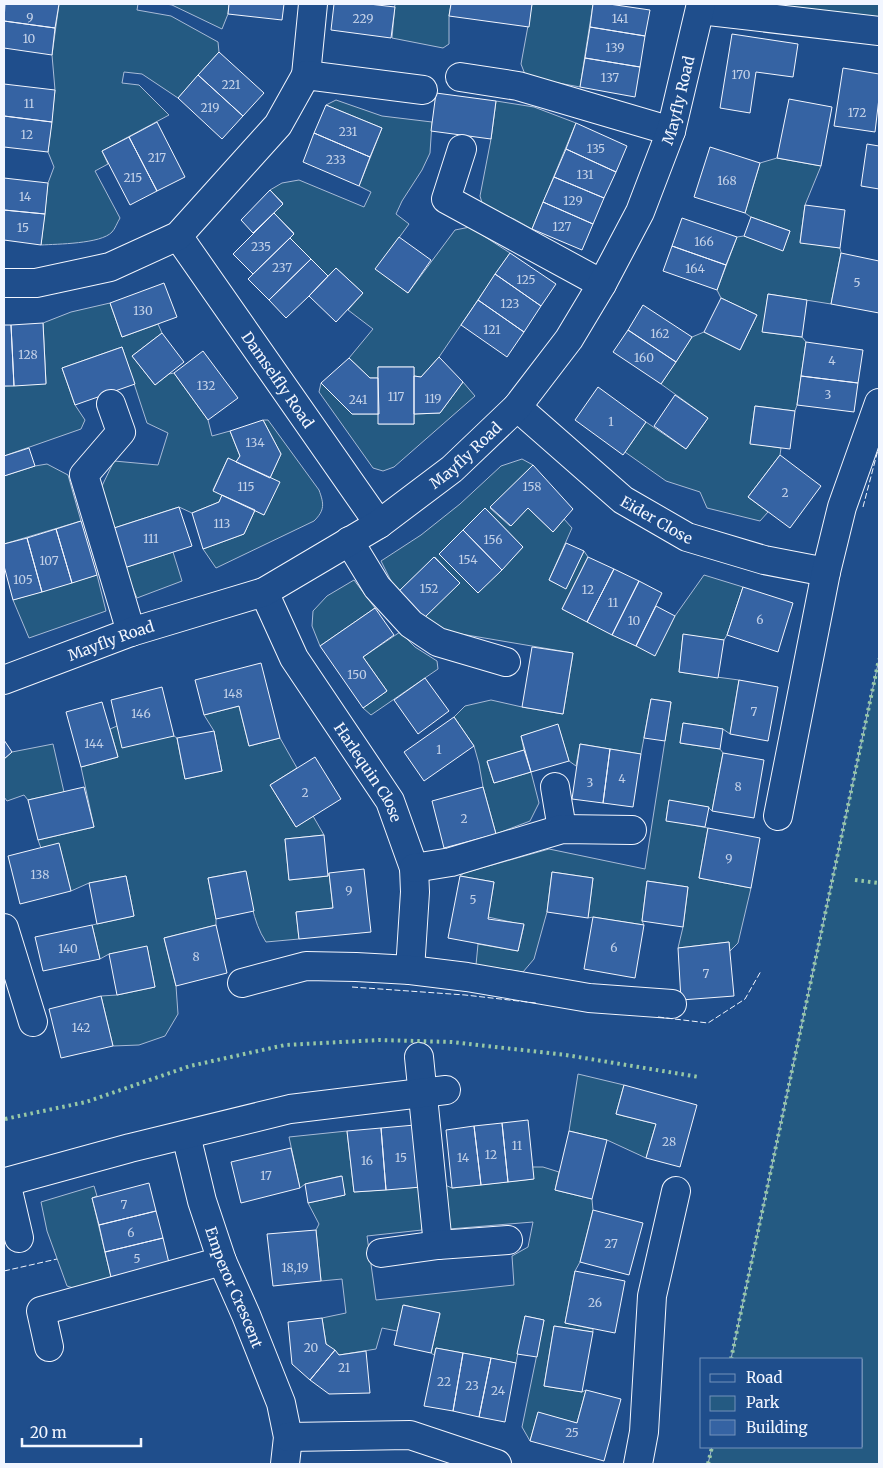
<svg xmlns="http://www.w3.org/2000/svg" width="883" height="1468" font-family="Merriweather,serif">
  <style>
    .green { fill: #245a82; stroke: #a8bbd7; fill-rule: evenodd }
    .building { fill: #3563a3; stroke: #f2f6ff }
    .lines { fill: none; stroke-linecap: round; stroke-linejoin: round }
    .minor-casing { stroke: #f2f6ff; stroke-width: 30 }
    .minor { stroke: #1f4e8c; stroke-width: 28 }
    .hedge { stroke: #97c8a6; stroke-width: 4; stroke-dasharray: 2.5 4; stroke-linecap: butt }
    .fence { stroke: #f2f6ff; stroke-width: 1; stroke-dasharray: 6 2.5; stroke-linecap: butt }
    .labels { text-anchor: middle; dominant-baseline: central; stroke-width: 4; stroke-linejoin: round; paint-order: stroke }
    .number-label { font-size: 12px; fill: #c3d1e8 }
    .street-label { font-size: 15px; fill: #f2f6ff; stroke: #1f4e8c }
  </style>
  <rect width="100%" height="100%" fill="#1f4e8c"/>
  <path class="green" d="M59 4H138L137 10 171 16 218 42 219 52 178 98 142 74 124 72 122 83 139 85 169 115 102 151 108 164 95 171 120 218C117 223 115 229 112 232 101 244 57 244 41 245L48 183 54 167 48 152 55 90 52 55Z
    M166 4H229L228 14 222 29 172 5Z
    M395 4H451L449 16V44L443 48 392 38Z
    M532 4H593L580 87 526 77 521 64Z
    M750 4H879V19Z
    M336 100 382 116 432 122 430 153 422 170 402 201 396 214 409 224 376 269 408 293 455 230 470 227 510 253 439 357 421 377 414 376V367H378V378H370L349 358 373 329 348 310 363 293 336 268 328 276 290 238 294 233 274 213 283 203 270 190 282 183 299 180 364 207 371 192 359 186 382 128 326 105Z
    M496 101 534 107 576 123 532 229 514 219 483 206 480 196 491 139Z
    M777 158 821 166 805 205 800 242 840 248 841 253 831 304 768 294 763 332 802 337 806 342 797 405 795 411 755 406 750 443 781 448 780 455 748 497 768 512 760 521 707 508 700 492 666 481 625 452 646 422 686 449 708 418 661 384 692 337 704 332 740 350 757 315 721 298 717 290 737 237 744 236 783 250 790 231 751 217 745 213 760 163Z
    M110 303 122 337 158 324 162 333 132 356 155 385 169 374 174 373 208 420 212 436 230 431 240 456 236 462 228 458 213 490 222 495 219 502 192 513 179 507 111 529 101 488 114 461 158 465 168 433 147 423 122 347 62 368 75 405 85 420 81 429 4 456V386L46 383 43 323 71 312Z
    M463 382 475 396 394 467 383 471 373 468 319 392 321 383 352 414H379V424H414V414L440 413Z
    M263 420H268L319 490C324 504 325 510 314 521L216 568 203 549 244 534 255 510 264 515 270 478 281 454Z
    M522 459 533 465 490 508 510 526 528 508 553 532 564 519 572 528 549 580 566 588 584 551 588 557 562 609 636 646 675 616 704 575 743 587 727 635 724 640 683 635 679 672 739 680 730 734 723 729 683 723 680 743 720 749 723 753 712 811 708 807 669 801 666 820 708 828 699 878 751 888 738 943 730 951 729 942 678 948 683 927 688 887 647 881 642 921 644 925 593 917 588 918 593 878 552 872 547 912 534 959 523 972 476 965 478 944 518 951 524 925 488 917 494 882 460 876 464 873 549 849 645 869 671 702 651 699 641 754 580 744 576 766 569 761 558 725 521 736 524 750 487 762 494 783 531 772 539 803 530 821 496 834 483 787 479 764 474 746 454 717 465 706 491 700 522 707 563 714 573 653 449 632 423 619 459 583 435 557 397 593 381 561 421 535 460 504 501 466ZM485 508 523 547 502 569 439 554Z
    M47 464 68 475 81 521 4 544V476L35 466Z
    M173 552 182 581 137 598 124 568Z
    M97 575 106 611 29 638 13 600Z
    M354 580 375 608 320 646 312 626 313 611 327 596Z
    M400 632 415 647 437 661 438 669 371 715 363 708 387 691 363 657Z
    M879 659V1464H708L712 1447H862V1359H731Z
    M239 706 249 746 280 738 297 768 270 785 296 827 313 816 324 835 285 839 289 880 328 876 329 873 333 908 296 912 299 939 266 942C252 921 250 894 245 871L208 878 216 919V925L164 938 176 986 178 1014 165 1036 139 1045 113 1046 101 996 117 995 155 987 147 947 109 954 100 959 92 925 134 916 126 876 89 883 71 891 59 844 41 848 38 840 94 827 81 767 118 757 110 729 117 726 174 736 177 738 185 779 222 771 214 731 204 715Z
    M53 744 64 792 28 800 24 795 7 801 4 797V759L12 752Z
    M578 1074 624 1085 616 1114 656 1124 646 1158 607 1140 569 1131Z
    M347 1131 354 1192 421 1187 422 1230 367 1236 376 1300 514 1285 512 1256 528 1247 533 1222 449 1229 445 1185 452 1188 533 1179 532 1167H543L559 1172 555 1190 592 1199 593 1210 580 1262 575 1271 565 1323 593 1329V1332L554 1326 544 1386 582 1392 586 1390 577 1423 538 1413 530 1441 522 1427 544 1320 525 1316 516 1363 436 1348 434 1355 431 1353 440 1314 404 1305 397 1331 382 1328 376 1349 339 1355 326 1344 322 1318 346 1313 342 1279 321 1281 316 1230 319 1224 308 1203 345 1195 341 1176 305 1184 300 1188 289 1137Z
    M94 1186 97 1196 92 1198 111 1277 80 1290 67 1286 47 1231 41 1202Z"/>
  <path class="building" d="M5 4H59L55 28 4 21Z
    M229 4H284L282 20 228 14Z
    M334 4H369L395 7 391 38 331 30Z
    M451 4H532L529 27 449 16Z
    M593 4H609L650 10 645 36 590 27Z
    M4 21 55 28 52 55 4 48Z
    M590 27 645 36 640 67 585 58Z
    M732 34 798 44 793 77 756 72 750 113 720 108Z
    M219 52 264 93 243 116 198 75Z
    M585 58 640 67 635 97 580 87Z
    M843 68 879 74V98L875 132 834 126Z
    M198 75 243 116 222 139 178 98Z
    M4 84 55 90 52 122 4 116Z
    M436 93 496 101 491 139 431 131Z
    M789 99 832 107 821 166 777 158Z
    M326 105 382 128 370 157 314 133Z
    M4 116 52 122 48 152 4 147Z
    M157 122 185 177 157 191 129 137Z
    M576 123 627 146 616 172 566 149Z
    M314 133 370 157 359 186 303 162Z
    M129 137 157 191 130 205 102 151Z
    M867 144 879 146V189L861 186Z
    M710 147 760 163 745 213 694 197Z
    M566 149 616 172 604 198 554 177Z
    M554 177 604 198 593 224 543 202Z
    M4 178 48 183 45 214 4 210Z
    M270 190 283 204 253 233 241 220Z
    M543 202 593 224 582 250 532 229Z
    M805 205 845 210 840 248 800 243Z
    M4 210 45 214 41 245 4 240Z
    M274 213 294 234 253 274 233 254Z
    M751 217 790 231 783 251 744 236Z
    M682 218 737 237 726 265 672 246Z
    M399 237 431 260 408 293 375 269Z
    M290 238 311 259 269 300 248 279Z
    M672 246 726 265 717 290 663 271Z
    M510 253 556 284 541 306 495 274Z
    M841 253 879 261V313L831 304Z
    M311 259 328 276 309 296 286 318 269 300Z
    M336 268 363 293 336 322 309 296Z
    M495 274 541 306 524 332 478 300Z
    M164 283 177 317 122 337 110 303Z
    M768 294 807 300 802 337 762 332Z
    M721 298 757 315 740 350 704 332Z
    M478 300 524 332 507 357 461 325Z
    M643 305 692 337 676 362 628 330Z
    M43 323 46 384 14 386 11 325Z
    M4 325H11L14 386H4Z
    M628 330 676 362 661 384 613 352Z
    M162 333 184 362 155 385 132 356Z
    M806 342 863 350 858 383 801 376Z
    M122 347 135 384 75 405 62 368Z
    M203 351 238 398 208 420 174 373Z
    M439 357 463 382 440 413 414 414V376L421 377Z
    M349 358 370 378H378L379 414H352L321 383Z
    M378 367H414V424H378Z
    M801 376 858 383 854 412 797 405Z
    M598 387 646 422 623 455 575 420Z
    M675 395 708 418 686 449 654 426Z
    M755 406 795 411 790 449 750 444Z
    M263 420 281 454 270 478 236 462 240 456 230 431Z
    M29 448 35 466 4 476V456Z
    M780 455 821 486 790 528 748 497Z
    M228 458 280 482 264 515 213 491Z
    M533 465 573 509 553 532 528 508 511 526 490 507Z
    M222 495 255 510 244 534 203 549 192 513 219 502Z
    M179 507 192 546 124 568 111 529Z
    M485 508 523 547 502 570 463 530Z
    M81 521 97 575 72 583 56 529Z
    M56 529 72 583 42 592 27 538Z
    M463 530 502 570 478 593 439 554Z
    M27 538 42 592 13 600 4 566V544Z
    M566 543 584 551 566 589 549 580Z
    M434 557 460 583 423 619 397 593Z
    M588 557 614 569 587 622 562 609Z
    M614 569 639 581 612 635 587 622Z
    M639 581 662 593 636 646 612 635Z
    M743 587 793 603 778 652 727 635Z
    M656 606 675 616 655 656 636 646Z
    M375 608 394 635 363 657 387 691 363 708 320 646Z
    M683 634 724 640 718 678 679 672Z
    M532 647 573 653 563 714 522 707Z
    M261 663 280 738 249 746 239 706 204 715 195 680Z
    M425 678 449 711 418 734 394 700Z
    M739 680 778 687 768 741 730 734Z
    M162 687 174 736 122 748 111 700Z
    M651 699 671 702 665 741 644 738Z
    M102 702 118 757 81 767 66 712Z
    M454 717 474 746 424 781 404 752Z
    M683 723 723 729 720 749 680 743Z
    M558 724 569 761 531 772 521 736Z
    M214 731 222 771 185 779 177 738Z
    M4 740 12 752 4 759Z
    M580 744 610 749 603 803 572 799Z
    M610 749 641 754 633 807 603 803Z
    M524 750 531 772 494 783 487 761Z
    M723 753 764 760 754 818 712 811Z
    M315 757 341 799 296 827 270 785Z
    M84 787 94 827 38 840 28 800Z
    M483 787 496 834 444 848 432 801Z
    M669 800 709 807 705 827 666 821Z
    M708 828 760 838 751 888 699 878Z
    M324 835 328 876 289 880 285 839Z
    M59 843 71 891 20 904 8 856Z
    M364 869 371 932 299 939 296 912 333 908 329 873Z
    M246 871 254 911 216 919 208 878Z
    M552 872 593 878 588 918 547 912Z
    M126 876 134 916 97 924 89 883Z
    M460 876 494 882 488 919 524 924 518 951 448 938Z
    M647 881 688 887 683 927 642 921Z
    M593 917 644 925 635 978 584 969Z
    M92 925 100 959 43 971 35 937Z
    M216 925 227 973 176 986 164 938Z
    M729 942 734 996 681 1000 678 948Z
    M147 946 155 987 117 995 109 954Z
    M101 996 113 1046 61 1058 49 1009Z
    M624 1085 697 1105 680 1167 646 1158 656 1124 616 1114Z
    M528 1120 534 1179 508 1182 502 1123Z
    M502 1123 508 1182 481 1185 474 1126Z
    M415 1125 421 1187 386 1190 381 1128Z
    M474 1126 481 1185 452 1188 446 1130Z
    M381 1128 386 1190 354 1192 347 1131Z
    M569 1131 607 1140 592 1199 555 1190Z
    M291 1148 300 1188 241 1203 231 1162Z
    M342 1176 345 1195 308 1203 305 1184Z
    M149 1183 156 1211 99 1225 92 1198Z
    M593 1210 643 1223 629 1275 580 1262Z
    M156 1211 163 1238 105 1252 99 1225Z
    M316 1230 321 1281 273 1286 267 1234Z
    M163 1238 169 1263 111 1277 105 1252Z
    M575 1271 625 1281 615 1333 565 1323Z
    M403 1305 440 1313 431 1353 394 1345Z
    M525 1316 544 1320 537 1357 517 1354Z
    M322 1318 326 1344 335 1350 310 1380 292 1364 288 1322Z
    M554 1326 593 1332 582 1392 544 1386Z
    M436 1348 463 1353 453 1411 424 1406Z
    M335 1350 339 1355 366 1351 370 1393 329 1394 310 1380Z
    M463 1353 491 1358 479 1417 453 1411Z
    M491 1358 516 1363 505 1422 479 1417Z
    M586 1390 621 1399 604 1461 530 1441 538 1412 577 1423Z"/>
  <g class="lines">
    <defs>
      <g id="minor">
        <path d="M700 10 879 31"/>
        <path d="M306 75 313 4"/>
        <path d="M460 77 518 86 671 131"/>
        <path d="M462 149 446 199 602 284"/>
        <path id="s1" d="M178 236 379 524"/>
        <path d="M4 283H36L110 267 178 236 278 125 306 75 423 90"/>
        <path d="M111 404 121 432 84 475 131 632"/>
        <path id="s2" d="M517 407 623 500 687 537 764 560 826 572"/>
        <path d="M349 541 377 587 411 624 438 642 506 662"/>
        <path id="s3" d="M264 592 294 658 390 801 414 868 415 892 410 970"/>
        <path id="s4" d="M4 680 131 632 264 592 379 524 452 469 517 407 569 339 602 284 640 212 671 131 701 4"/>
        <path d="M555 787 562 829"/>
        <path d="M778 816 826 572 842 507 879 403"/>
        <path d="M414 868 451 862 562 829 632 830"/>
        <path d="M4 928 33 1022"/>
        <path d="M242 983 306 966 356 967 410 970 467 977 589 998 672 1004"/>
        <path d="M419 1057 438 1245"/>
        <path id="s5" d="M186 1135 202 1201 222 1261 246 1315 281 1403 288 1437 285 1464"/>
        <path d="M19 1238 6 1182 130 1148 290 1109 446 1090"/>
        <path d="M381 1253 438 1245 508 1240"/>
        <path d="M49 1347 41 1311 222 1261"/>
        <path d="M288 1437 410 1435 497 1464"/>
        <path d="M638 1464 644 1432 652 1296 676 1191"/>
      </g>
    </defs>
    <use href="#minor" class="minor-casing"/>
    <use href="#minor" class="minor"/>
    <path class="hedge" d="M855 880 879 883
      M5 1119 86 1102 190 1066 285 1045 379 1040 452 1042 566 1055 699 1077
      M731 1359 879 659
      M708 1464 712 1447"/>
    <path class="fence" d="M863 507 879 446
      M352 987 465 995 536 1003
      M658 1017 708 1023 745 999 761 971
      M4 1271 57 1259"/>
  </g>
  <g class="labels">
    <g class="number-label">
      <text x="30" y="17">9</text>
      <text x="363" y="18">229</text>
      <text x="620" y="18">141</text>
      <text x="29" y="38">10</text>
      <text x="615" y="47">139</text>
      <text x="741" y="74">170</text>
      <text x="610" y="77">137</text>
      <text x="231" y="84">221</text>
      <text x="29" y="103">11</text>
      <text x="210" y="107">219</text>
      <text x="857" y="112">172</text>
      <text x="348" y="131">231</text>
      <text x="27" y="134">12</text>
      <text x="596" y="148">135</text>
      <text x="157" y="157">217</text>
      <text x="336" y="159">233</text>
      <text x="585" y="174">131</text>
      <text x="133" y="177">215</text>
      <text x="727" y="180">168</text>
      <text x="25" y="196">14</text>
      <text x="573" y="200">129</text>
      <text x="562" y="226">127</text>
      <text x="23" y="227">15</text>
      <text x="704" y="241">166</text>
      <text x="261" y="246">235</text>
      <text x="282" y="267">237</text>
      <text x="695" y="268">164</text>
      <text x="526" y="279">125</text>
      <text x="857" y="282">5</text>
      <text x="510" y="303">123</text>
      <text x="143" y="310">130</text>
      <text x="492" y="329">121</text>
      <text x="660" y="333">162</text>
      <text x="28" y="354">128</text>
      <text x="644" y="357">160</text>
      <text x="832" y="360">4</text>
      <text x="206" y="385">132</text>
      <text x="828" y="394">3</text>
      <text x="396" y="396">117</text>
      <text x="433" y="398">119</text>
      <text x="358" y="399">241</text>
      <text x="611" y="421">1</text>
      <text x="255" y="442">134</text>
      <text x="246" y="486">115</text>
      <text x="532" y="486">158</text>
      <text x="785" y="492">2</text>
      <text x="222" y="523">113</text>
      <text x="151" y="538">111</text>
      <text x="493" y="539">156</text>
      <text x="468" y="559">154</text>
      <text x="49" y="560">107</text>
      <text x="23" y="579">105</text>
      <text x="429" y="588">152</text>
      <text x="588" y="589">12</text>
      <text x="613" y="602">11</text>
      <text x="760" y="619">6</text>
      <text x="634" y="620">10</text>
      <text x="357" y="674">150</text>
      <text x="233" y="693">148</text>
      <text x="754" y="711">7</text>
      <text x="141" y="713">146</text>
      <text x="94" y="743">144</text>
      <text x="439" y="749">1</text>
      <text x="622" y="778">4</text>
      <text x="590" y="782">3</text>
      <text x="738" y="786">8</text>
      <text x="305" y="792">2</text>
      <text x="464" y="818">2</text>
      <text x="729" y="858">9</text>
      <text x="40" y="874">138</text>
      <text x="349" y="890">9</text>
      <text x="473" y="899">5</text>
      <text x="614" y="947">6</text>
      <text x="68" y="948">140</text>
      <text x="196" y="956">8</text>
      <text x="706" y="973">7</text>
      <text x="81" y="1027">142</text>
      <text x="669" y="1141">28</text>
      <text x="517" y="1145">11</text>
      <text x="491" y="1154">12</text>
      <text x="401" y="1157">15</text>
      <text x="463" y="1157">14</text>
      <text x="367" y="1160">16</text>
      <text x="266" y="1175">17</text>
      <text x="124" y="1204">7</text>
      <text x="131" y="1232">6</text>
      <text x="611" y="1243">27</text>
      <text x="137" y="1258">5</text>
      <text x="295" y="1267">18,19</text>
      <text x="595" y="1302">26</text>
      <text x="311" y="1347">20</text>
      <text x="344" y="1367">21</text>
      <text x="444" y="1381">22</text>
      <text x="472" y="1385">23</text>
      <text x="498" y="1390">24</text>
      <text x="572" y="1432">25</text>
    </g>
    <g class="street-label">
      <text stroke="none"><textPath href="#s4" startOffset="939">Mayfly Road</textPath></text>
      <text stroke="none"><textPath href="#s1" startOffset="175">Damselfly Road</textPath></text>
      <text stroke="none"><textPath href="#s4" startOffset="519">Mayfly Road</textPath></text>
      <text stroke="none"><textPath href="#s2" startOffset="180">Eider Close</textPath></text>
      <text stroke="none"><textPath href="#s4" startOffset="114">Mayfly Road</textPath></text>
      <text stroke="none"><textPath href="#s3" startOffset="209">Harlequin Close</textPath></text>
      <text stroke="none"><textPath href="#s5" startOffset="160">Emperor Crescent</textPath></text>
    </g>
  </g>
  <rect width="883" height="1468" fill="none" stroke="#f2f6ff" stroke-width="10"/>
  <rect x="700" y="1358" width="162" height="90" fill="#1f4e8c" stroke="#7391ba"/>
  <rect x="710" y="1374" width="25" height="8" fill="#1f4e8c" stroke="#7391ba"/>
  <text x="746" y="1383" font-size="15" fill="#f2f6ff">Road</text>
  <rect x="710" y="1396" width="25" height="15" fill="#245a82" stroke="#7391ba"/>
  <text x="746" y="1408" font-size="15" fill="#f2f6ff">Park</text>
  <rect x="710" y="1420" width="25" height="15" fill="#3563a3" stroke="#7391ba"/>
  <text x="746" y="1433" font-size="15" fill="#f2f6ff">Building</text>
  <path d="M22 1438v8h119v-8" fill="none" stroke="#f2f6ff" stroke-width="2.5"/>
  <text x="30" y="1438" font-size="15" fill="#f2f6ff" stroke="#1f4e8c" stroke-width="4" paint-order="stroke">20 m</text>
</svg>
